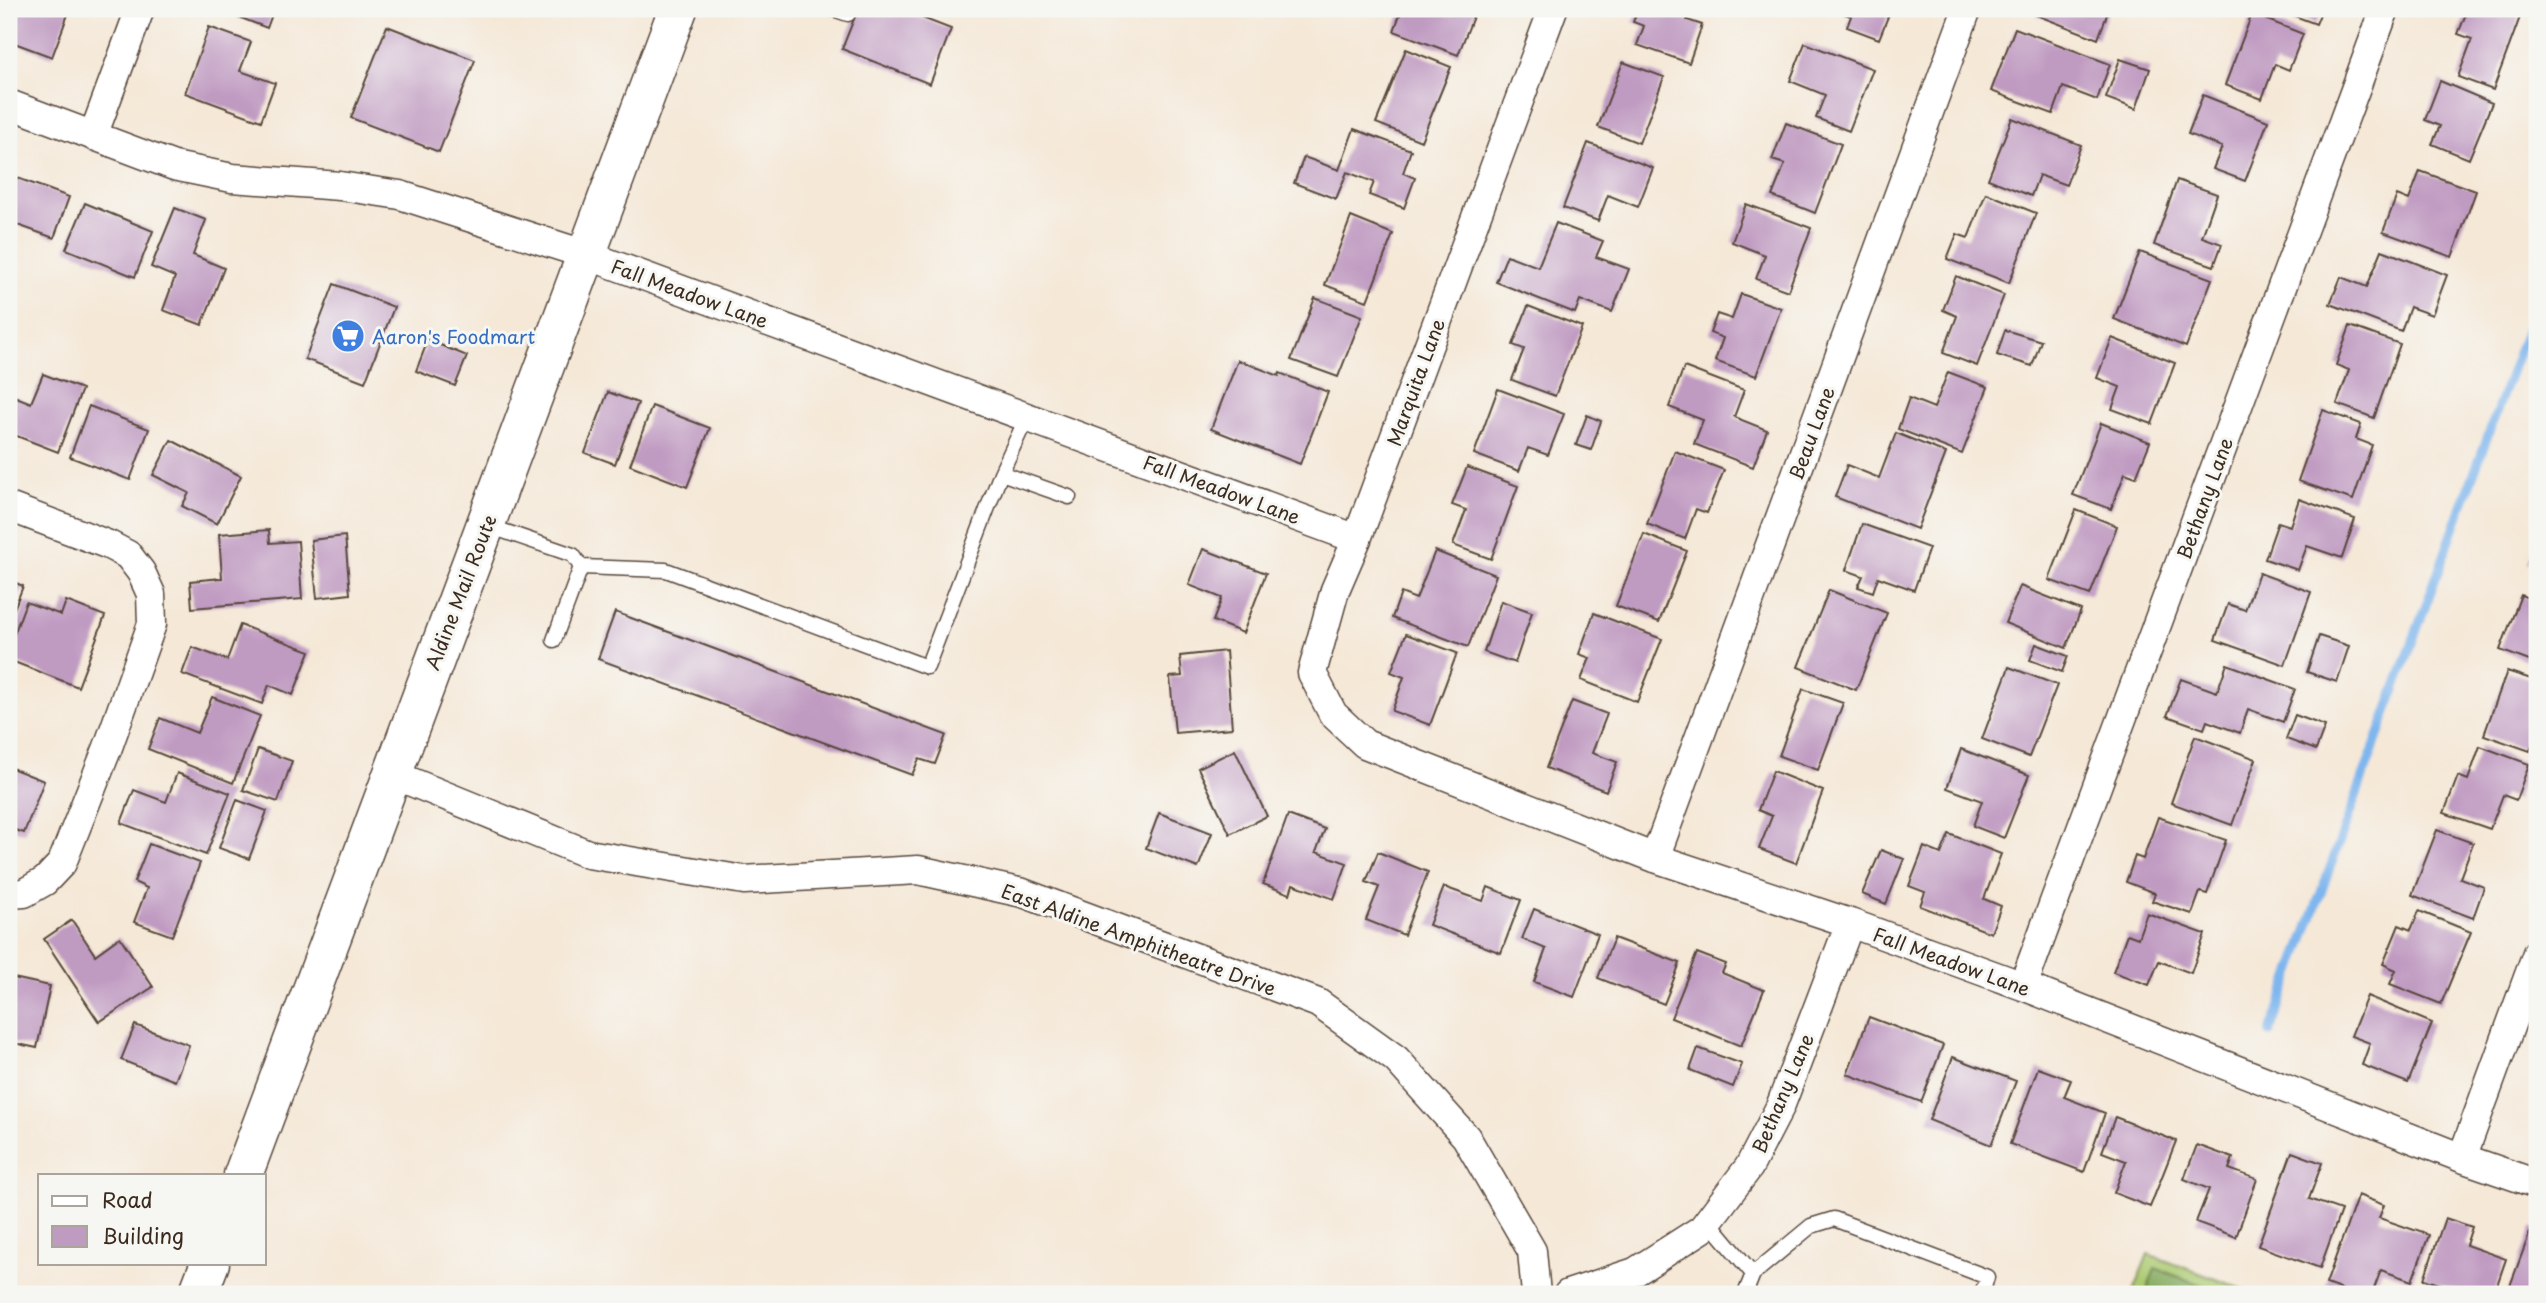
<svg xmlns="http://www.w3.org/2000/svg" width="2546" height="1303" font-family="'Playpen Sans',sans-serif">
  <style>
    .green { fill: #abca71; stroke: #737a48; stroke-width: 2 }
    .forest { fill: #88ae63; stroke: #626c40; stroke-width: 2 }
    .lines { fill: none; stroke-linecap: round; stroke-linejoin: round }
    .stream { stroke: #7eb6ee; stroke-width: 9 }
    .building { fill: #bf9ac1 }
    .service-casing { stroke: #57463a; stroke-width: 17 }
    .minor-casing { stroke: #57463a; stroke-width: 31 }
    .secondary-casing { stroke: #57463a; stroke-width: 41 }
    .service { stroke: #fff; stroke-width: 14 }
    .minor { stroke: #fff; stroke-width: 28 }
    .secondary { stroke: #fff; stroke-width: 38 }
    .labels { text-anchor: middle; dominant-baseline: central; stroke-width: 6; stroke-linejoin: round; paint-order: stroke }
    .street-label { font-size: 19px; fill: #3b2a1e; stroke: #f6f6f2 }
    .shop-label { font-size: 19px; fill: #366cbe; stroke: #f6f6f2; text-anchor: start }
  </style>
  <rect width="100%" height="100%" fill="#f6f6f2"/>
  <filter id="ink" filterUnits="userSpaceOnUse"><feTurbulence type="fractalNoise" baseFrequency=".0143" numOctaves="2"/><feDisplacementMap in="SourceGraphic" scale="14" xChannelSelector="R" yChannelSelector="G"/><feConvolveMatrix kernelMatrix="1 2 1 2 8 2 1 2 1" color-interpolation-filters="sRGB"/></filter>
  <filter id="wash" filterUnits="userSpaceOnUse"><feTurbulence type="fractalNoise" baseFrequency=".00686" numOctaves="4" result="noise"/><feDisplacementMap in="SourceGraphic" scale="28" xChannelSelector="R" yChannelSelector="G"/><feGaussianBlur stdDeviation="1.57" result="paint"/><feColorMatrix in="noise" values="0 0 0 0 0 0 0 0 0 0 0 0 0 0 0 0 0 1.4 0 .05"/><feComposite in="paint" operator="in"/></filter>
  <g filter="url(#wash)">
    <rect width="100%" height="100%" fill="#f5e8d7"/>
    <path class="green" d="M2148 1254 2256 1294H2132Z"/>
    <path class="forest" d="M2155 1268 2225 1294H2146Z"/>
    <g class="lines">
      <path class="stream" d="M2270 1032 2537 301"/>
    </g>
    <g id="blocks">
      <path class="building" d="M15 9H70L52 57 9 41V25Z
        M218 9H274L267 28Z
        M858 9H899L951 29 930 84 842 49Z
        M1402 9H1476L1458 55 1394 31Z
        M1638 9H1691L1687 20 1702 25 1689 63 1637 45 1644 26 1633 22Z
        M1832 9H1891L1879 39 1847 27 1851 16Z
        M2039 9H2109L2098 39 2036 15Z
        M2276 9H2322L2316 24Z
        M2468 9H2499L2520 17 2493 90 2458 77 2472 39 2458 34Z
        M2252 14 2303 34 2289 70 2275 64 2262 99 2225 85Z
        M387 26 475 60 439 152 351 118Z
        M209 27 251 42 240 71 275 83 261 121 185 93Z
        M2015 28 2110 64 2097 100 2063 87 2053 114 1991 91Z
        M1805 43 1873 69 1849 131 1816 118 1825 95 1790 81Z
        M1406 49 1451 67 1421 141 1376 123Z
        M2120 59 2150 69 2136 109 2106 98Z
        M1623 62 1664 77 1639 143 1598 127Z
        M2440 81 2492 103 2469 159 2432 144 2440 126 2425 120Z
        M2203 95 2268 121 2245 181 2213 169 2222 147 2188 134Z
        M2012 118 2081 145 2066 185 2039 175 2031 196 1988 179Z
        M1786 123 1841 144 1815 213 1772 196 1785 164 1772 160Z
        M1354 129 1411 150 1403 173 1415 178 1404 208 1369 195 1374 182 1347 172 1336 199 1294 183 1304 157 1339 170Z
        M1588 143 1653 168 1638 207 1608 195 1598 221 1563 208Z
        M2420 171 2476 191 2452 257 2383 232 2397 195 2409 200Z
        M12 176 69 197 54 238 9 222V185Z
        M2177 180 2217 194 2202 237 2222 244 2214 266 2154 245Z
        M1986 193 2036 213 2009 283 1947 259 1957 234 1968 238Z
        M85 203 153 231 135 277 66 249Z
        M1746 204 1811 228 1788 291 1756 279 1765 255 1732 242Z
        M175 208 206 220 193 255 224 268 202 325 163 310 175 277 151 267Z
        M1351 217 1393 234 1367 301 1325 285Z
        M1556 223 1603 241 1596 257 1629 269 1612 312 1580 300 1575 313 1496 282 1507 255 1538 267Z
        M2382 250 2447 275 2432 315 2410 307 2401 331 2330 304 2341 277 2367 287Z
        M2140 252 2212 279 2186 347 2114 319Z
        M1956 276 2004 295 1977 366 1943 353 1957 316 1943 310Z
        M334 284 394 307 365 382 305 359Z
        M1741 294 1781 308 1756 376 1715 361 1723 338 1710 333 1717 314 1732 319Z
        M1315 298 1362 316 1338 377 1291 360Z
        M1528 306 1582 327 1555 396 1512 380 1524 349 1513 345Z
        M2350 326 2400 344 2374 418 2337 404 2349 370 2336 365Z
        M2005 330 2041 341 2032 366 1997 355Z
        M2112 338 2175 363 2152 424 2112 409 2120 387 2097 378Z
        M428 340 467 356 455 386 416 371Z
        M1238 360 1279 376 1280 373 1328 392 1300 464 1211 429Z
        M1684 367 1744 390 1734 417 1767 430 1753 467 1694 444 1703 420 1669 407Z
        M1948 372 1988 387 1962 454 1898 429 1909 398 1934 408Z
        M43 374 82 389 58 452 9 433V394L31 403Z
        M1498 389 1564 414 1548 455 1528 448 1519 471 1474 454Z
        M608 392 638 403 615 464 585 453Z
        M89 406 149 429 130 480 70 457Z
        M652 406 710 428 687 487 630 465Z
        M2323 410 2361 424 2356 439 2372 445 2353 500 2298 481Z
        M1587 415 1601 421 1591 450 1576 445Z
        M2101 423 2150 442 2136 477 2125 473 2111 509 2073 495Z
        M1896 433 1946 453 1917 529 1835 497 1847 465 1879 478Z
        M171 440 241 476 217 524 182 506 189 493 153 475Z
        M1675 451 1724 470 1707 513 1696 509 1685 539 1647 524Z
        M1467 467 1518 486 1491 559 1453 545 1466 510 1452 505Z
        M2299 499 2355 519 2342 558 2307 546 2298 570 2265 559 2278 522 2290 526Z
        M2076 510 2117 526 2090 595 2049 580Z
        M1862 524 1929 548 1914 590 1878 577 1873 592 1858 587 1863 576 1846 570Z
        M269 530 270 543 298 541 302 599 192 608 190 581 222 578 219 534Z
        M1644 534 1687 551 1659 622 1616 606Z
        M345 536 350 594 317 598 311 540Z
        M2537 539V566L2528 562Z
        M1203 549 1266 573 1243 633 1213 621 1222 598 1189 585Z
        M1435 551 1496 575 1468 647 1392 618 1401 593 1416 599Z
        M2259 573 2311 592 2285 665 2215 640 2228 604 2245 610Z
        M9 580 23 586 9 622Z
        M2020 586 2081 610 2066 648 2005 623Z
        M2537 589V664L2500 650 2521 595 2533 600Z
        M1829 590 1887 613 1856 690 1798 667Z
        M66 601 105 616 78 687 9 660V648L26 602 61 615Z
        M1501 601 1532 612 1515 663 1484 652Z
        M615 612 946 735 935 764 919 759 912 775 598 659Z
        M1594 613 1662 639 1637 702 1581 680 1590 658 1579 654Z
        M240 625 310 651 293 695 269 685 262 704 182 674 192 647 227 660Z
        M1406 634 1457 653 1430 725 1392 711 1404 677 1391 672Z
        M2319 636 2349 646 2337 682 2307 672Z
        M2036 644 2068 656 2062 672 2030 660Z
        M1226 651 1232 728 1175 733 1170 677 1182 676 1180 656Z
        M2227 664 2295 689 2283 722 2248 709 2240 733 2207 721 2204 729 2167 716 2181 679 2217 692Z
        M2009 667 2057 685 2029 757 1982 739Z
        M2507 671 2537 681V732L2530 751 2484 735Z
        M1803 689 1843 703 1818 770 1779 756Z
        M212 697 260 716 233 783 148 749 160 718 197 733Z
        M1572 701 1607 714 1592 753 1617 762 1606 791 1546 768Z
        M2295 715 2325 726 2316 750 2286 739Z
        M2195 736 2256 759 2232 825 2171 803Z
        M2480 746 2529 764 2516 800 2503 795 2490 829 2444 813 2458 776 2468 780Z
        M258 749 292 761 278 802 243 790Z
        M1961 749 2029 775 2004 838 1973 826 1982 801 1947 788Z
        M1235 750 1267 816 1230 834 1198 768Z
        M9 767 44 781 24 833 9 828Z
        M1773 771 1823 791 1796 863 1759 849 1772 816 1758 810Z
        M177 773 230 793 206 855 121 823 134 790 166 802Z
        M237 800 267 811 249 859 219 848Z
        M1159 813 1212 833 1198 868 1146 848Z
        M1288 815 1325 829 1316 852 1347 863 1334 899 1293 884 1290 894 1263 884Z
        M2158 817 2226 840 2207 894 2200 892 2192 914 2152 901 2155 893 2126 882 2135 856 2143 859Z
        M2437 830 2473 843 2460 878 2484 887 2473 918 2412 895Z
        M1949 834 2001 854 1984 899 2001 906 1991 933 1920 906 1925 892 1909 886 1924 847 1941 854Z
        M149 844 200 863 172 936 134 922 147 888 134 882Z
        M1881 850 1904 859 1886 904 1862 894Z
        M1378 852 1428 872 1404 935 1366 920 1379 887 1366 882Z
        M1444 887 1483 901 1488 887 1521 900 1501 953 1429 925Z
        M1534 909 1598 934 1574 997 1534 982 1546 949 1522 939Z
        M2419 911 2471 932 2441 1004 2390 984 2396 970 2383 964 2399 925 2411 930Z
        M2147 913 2205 934 2191 973 2159 961 2149 985 2113 972 2127 934 2138 938Z
        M72 920 95 955 120 937 153 987 99 1022 44 939Z
        M1614 938 1680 963 1664 1004 1598 978Z
        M1697 953 1726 964 1722 973 1764 990 1741 1046 1671 1018Z
        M9 977 50 986 37 1048 9 1042Z
        M2367 996 2432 1023 2408 1083 2362 1065 2370 1043 2351 1036Z
        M1869 1017 1943 1045 1921 1102 1847 1074Z
        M135 1025 189 1045 175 1081 121 1060Z
        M1698 1048 1742 1064 1733 1087 1690 1070Z
        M1953 1057 2016 1081 1991 1145 1929 1120Z
        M2038 1068 2071 1080 2064 1097 2105 1113 2084 1172 2010 1144Z
        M2115 1117 2176 1141 2150 1207 2114 1193 2126 1161 2102 1152Z
        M2197 1145 2233 1158 2229 1169 2257 1179 2236 1237 2196 1222 2209 1189 2184 1179Z
        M2292 1152 2322 1163 2309 1199 2341 1210 2320 1268 2258 1246Z
        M2358 1195 2384 1205 2379 1218 2429 1235 2412 1281 2381 1270 2372 1294H2354L2326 1284Z
        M2445 1218 2472 1227 2466 1245 2506 1259 2494 1294H2470L2424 1279Z
        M2532 1227 2537 1229V1294H2507Z"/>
    </g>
  </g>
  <g filter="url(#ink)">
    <use href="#blocks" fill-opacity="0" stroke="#57463a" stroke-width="2"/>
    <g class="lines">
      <defs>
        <path id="service" d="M833 9 848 14
          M1001 473 1069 497
          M486 525 573 555 581 567 554 640
          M581 567 666 570 927 667 1001 473 1027 417
          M1708 1220 1753 1274
          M1745 1294 1753 1274 1811 1226 1834 1219 1987 1277 1982 1294"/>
        <path id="minor" d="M1553 9 1357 539 1335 590 1312 673 1333 714 1365 744 1655 858 1850 923 2023 986 2462 1158 2537 1184
          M9 104 174 166 232 178 340 186 400 195 587 255 1357 539
          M93 136 140 9
          M9 507 109 545 128 555 141 572 151 594 152 624 108 747 62 863 45 881 24 893 9 894
          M392 774 588 854 744 880 918 870 1023 893 1318 1003 1396 1059 1466 1137 1532 1251 1536 1294
          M1655 858 1967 9
          M2023 986 2385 9
          M2462 1158 2537 953
          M1568 1294 1635 1272 1702 1229 1749 1167 1780 1107 1850 923"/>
        <path id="secondary" d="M243 1175 678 9
          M198 1294 210 1263"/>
      </defs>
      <use href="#service" class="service-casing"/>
      <use href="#minor" class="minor-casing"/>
      <use href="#secondary" class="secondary-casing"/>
      <use href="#service" class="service"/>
      <use href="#minor" class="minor"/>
      <use href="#secondary" class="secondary"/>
    </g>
  </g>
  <defs>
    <symbol id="supermarket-disc" viewBox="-11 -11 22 22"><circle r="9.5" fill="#3f7fe0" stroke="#f6f6f2"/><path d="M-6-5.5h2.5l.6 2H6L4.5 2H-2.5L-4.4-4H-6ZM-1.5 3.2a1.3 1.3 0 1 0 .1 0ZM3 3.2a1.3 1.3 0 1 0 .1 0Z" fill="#fff"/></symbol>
  </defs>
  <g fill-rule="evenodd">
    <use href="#supermarket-disc" x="329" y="317" width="38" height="38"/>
  </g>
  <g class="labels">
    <g class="street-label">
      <text transform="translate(690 293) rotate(20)">Fall Meadow Lane</text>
      <text transform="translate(1415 382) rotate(-70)">Marquita Lane</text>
      <text transform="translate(1811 433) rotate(-70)">Beau Lane</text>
      <text transform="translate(1222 489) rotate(20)">Fall Meadow Lane</text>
      <text transform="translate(2204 498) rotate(-70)">Bethany Lane</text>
      <text transform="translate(460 592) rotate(-69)">Aldine Mail Route</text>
      <text transform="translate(1139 939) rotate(20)">East Aldine Amphitheatre Drive</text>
      <text transform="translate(1952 961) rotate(20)">Fall Meadow Lane</text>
      <text transform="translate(1782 1093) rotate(-67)">Bethany Lane</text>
    </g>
    <g class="shop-label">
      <text x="372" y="336">Aaron's Foodmart</text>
    </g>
  </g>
  <rect width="2546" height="1303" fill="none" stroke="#f6f6f2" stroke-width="35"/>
  <rect x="38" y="1174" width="228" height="91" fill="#f6f6f2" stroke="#aba49d" stroke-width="2"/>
  <rect x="52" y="1196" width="35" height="10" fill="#ffffff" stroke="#aba49d" stroke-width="2"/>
  <text x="102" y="1208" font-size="21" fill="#3b2a1e">Road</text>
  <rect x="52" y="1226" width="35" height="21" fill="#bf9ac1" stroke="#aba49d" stroke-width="2"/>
  <text x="102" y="1244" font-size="21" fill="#3b2a1e">Building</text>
</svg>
